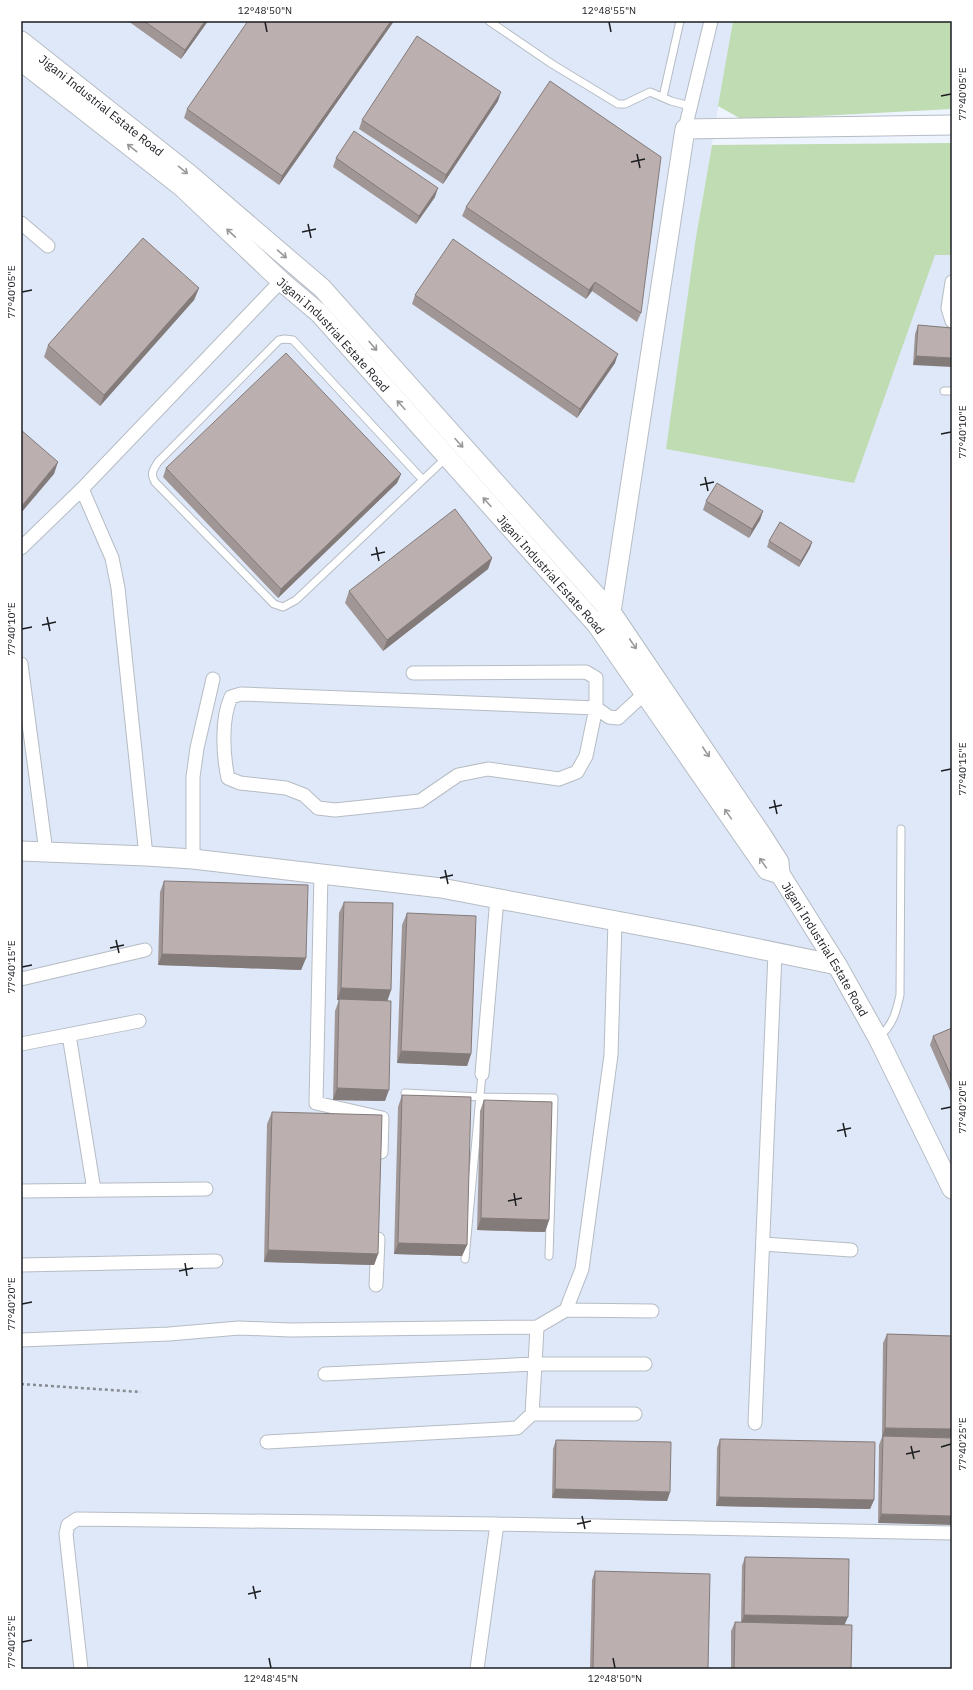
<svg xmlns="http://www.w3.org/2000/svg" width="973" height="1690" font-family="'IBM Plex Sans',sans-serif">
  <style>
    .built { fill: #dee8f8 }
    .education { fill: #f8e2f0 }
    .green { fill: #c0dcb3 }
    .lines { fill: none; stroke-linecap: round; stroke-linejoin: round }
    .lane-casing { stroke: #b6bcc4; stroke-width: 9 }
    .street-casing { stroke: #b6bcc4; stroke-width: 15 }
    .secondary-casing { stroke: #b6bcc4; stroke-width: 21 }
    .path { stroke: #878b92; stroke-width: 2.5; stroke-dasharray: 3 3; stroke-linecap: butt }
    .lane { stroke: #fff; stroke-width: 7 }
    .street { stroke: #fff; stroke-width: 13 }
    .secondary { stroke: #fff; stroke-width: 19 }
    .wall { fill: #a19696 }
    .shaded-wall { fill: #837a7a }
    .building { fill: #bbafaf; stroke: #837a7a }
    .oneway { stroke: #98999b }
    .ticks { fill: none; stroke: #1b1d21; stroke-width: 1.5 }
    .labels { text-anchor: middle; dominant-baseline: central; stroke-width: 4; stroke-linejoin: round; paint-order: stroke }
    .street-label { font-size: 12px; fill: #1b1d21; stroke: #fff }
    .neatline { fill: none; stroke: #1b1d21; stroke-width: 1.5 }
    .ticks-label { font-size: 10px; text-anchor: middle; fill: #1b1d21 }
  </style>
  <rect width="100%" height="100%" fill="#eef4fd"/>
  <path class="built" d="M21 21H733L696 237 952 255V1669H21Z"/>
  <path class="education" d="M950 448H952V555H949Z"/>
  <path class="green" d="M733 21H952V109L743 120 718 106Z
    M952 143V255H935L854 483 666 449 696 237 712 145Z"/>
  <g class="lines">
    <defs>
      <path id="lane" d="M489 21 552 64 618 104H625L650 92 671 101 690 106
        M663 97 680 21
        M944 391H952
        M422 479 293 340 285 339 279 340 158 462C153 470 150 474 155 482L274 604 283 607 296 600 447 457
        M878 1038C893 1025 896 1013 900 995L901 829
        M405 1093 480 1097 554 1098 549 1256
        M465 1259 482 1074"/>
      <path id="street" d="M685 129 711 21
        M21 223 48 246
        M952 282 948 308 952 321
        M82 489 112 558 118 588 146 856
        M21 548 82 489 281 281
        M21 664 46 852
        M413 673 586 672 596 678V708L241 694 231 697C221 719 223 755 228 778L240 783 286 788 304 795 318 808 335 810 420 801 458 775 488 769 559 779 577 772 586 756 596 708 609 717 618 718 644 694
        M193 859V777L197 748 213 679
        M321 874 316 1103 382 1118 381 1152
        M21 979 145 950
        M69 1035 94 1190
        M21 1044 139 1021
        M482 1074 497 898
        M21 1191 206 1189
        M763 1244 851 1250
        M21 1265 216 1261
        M376 1285 378 1239
        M566 1310 652 1311
        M21 1340 169 1334 239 1328 290 1330 537 1327 566 1310 582 1269 611 1055 615 921
        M325 1374 535 1364 537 1327
        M532 1414H635
        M755 1423 775 953
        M267 1442 517 1428 532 1414 535 1364H645
        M81 1669 66 1534 68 1525 77 1519 497 1524 952 1533
        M477 1669 497 1524"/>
      <g id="secondary">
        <path id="s1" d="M21 41 189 174 322 288 611 612 763 837 779 862 780 874"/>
        <path id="s2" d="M21 61 182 187 281 281 319 313 597 625 767 870 780 874 837 965 878 1038 952 1189"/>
        <path d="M605 618 611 612 685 129 952 125"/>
        <path d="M21 851 146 856 193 859 441 888 691 935 837 965"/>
      </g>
    </defs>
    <use href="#lane" class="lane-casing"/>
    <use href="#street" class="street-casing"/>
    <use href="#secondary" class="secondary-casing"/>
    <path class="path" d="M21 1384 141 1392"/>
    <use href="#lane" class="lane"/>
    <use href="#street" class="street"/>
    <use href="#secondary" class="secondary"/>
  </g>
  <path class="wall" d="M128 21H208L181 59Z
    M394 21 279 185 184 118 187 109Z
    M550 81 641 313 637 322 592 291 586 299 462 216 466 207Z
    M498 101 443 184 359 129 362 120Z
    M336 158 435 197 416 224 333 167Z
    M199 288 194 300 100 406 44 357 48 345Z
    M415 295 615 363 577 418 412 304Z
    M918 325 952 328 913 365 915 334Z
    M166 468 401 474 397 483 278 598 163 477Z
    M706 501 763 511 760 520 749 538 703 510Z
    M769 541 812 542 810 548 799 567 767 547Z
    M492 558 488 569 383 651 345 603 349 591Z
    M164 881 306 958 301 970 158 965 160 892Z
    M344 902 391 990 387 1001 385 1101 333 1100 335 1011 339 1000H337L339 913Z
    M407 913 471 1054 467 1066 397 1063 402 925Z
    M952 1028V1095L930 1045 933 1036Z
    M402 1095 467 1245 462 1256 394 1254 398 1107Z
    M484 1100 549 1220 545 1232 477 1230 480 1111Z
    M272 1112 378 1254 374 1265 264 1262 267 1124Z
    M887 1334 952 1336 878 1523 879 1445 882 1437 883 1343Z
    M720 1439 874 1500 870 1509 716 1506 717 1448Z
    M556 1440 670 1492 667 1501 552 1498 553 1449Z
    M745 1557 845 1625 851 1669H731V1631L735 1622H741L742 1566Z
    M595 1571 708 1669H590L592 1580Z"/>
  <path class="shaded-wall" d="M205 21H208L181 59 185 50Z
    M391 21H394L279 185 282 176Z
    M501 92 498 101 443 184 446 175Z
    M438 188 435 197 416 224 419 216Z
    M595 282 592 291 586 299 589 290Z
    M199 288 194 300 100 406 104 395Z
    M618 354 615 363 577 418 580 409Z
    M916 356 952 358V367L913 365Z
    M58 462 54 474 21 513V507Z
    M401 474 397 483 278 598 281 589Z
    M763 511 760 520 749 538 752 529Z
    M812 542 810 548 799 567 801 561Z
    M492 558 488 569 383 651 387 640Z
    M162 954 306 958 301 970 158 965Z
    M341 988 391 990 387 1002 337 1000Z
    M401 1051 471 1054 467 1066 397 1063Z
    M337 1088 389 1090 385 1101 333 1100Z
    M481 1218 549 1220 545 1232 477 1230Z
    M398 1243 467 1245 462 1256 394 1254Z
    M268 1250 378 1254 374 1265 264 1262Z
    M885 1428 952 1429V1438L882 1437Z
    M555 1489 670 1492 667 1501 552 1498Z
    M719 1497 874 1500 870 1509 716 1506Z
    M881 1514 952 1516V1525L878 1523Z
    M744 1615 848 1617 844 1626 741 1624Z"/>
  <path class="building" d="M144 21H205L185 50Z
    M248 21H391L282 176 187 109Z
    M417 36 501 92 446 175 362 120Z
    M550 81 661 157 641 313 595 282 589 290 466 207Z
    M354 131 438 188 419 216 336 158Z
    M143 238 199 288 104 395 48 345Z
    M453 239 618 354 580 409 415 295Z
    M918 325 952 328V358L916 356Z
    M286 353 401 474 281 589 166 468Z
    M21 430 58 462 21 507Z
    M717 483 763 511 752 529 706 501Z
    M455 509 492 558 387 640 349 591Z
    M780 522 812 542 801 561 769 541Z
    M164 881 308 885 306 958 162 954Z
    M344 902 393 903 391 990 341 988Z
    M407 913 476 916 471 1054 401 1051Z
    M339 999 391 1001 389 1090 337 1088Z
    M952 1028V1078L933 1036Z
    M402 1095 471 1097 467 1245 398 1243Z
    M484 1100 552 1102 549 1220 481 1218Z
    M272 1112 382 1115 378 1254 268 1250Z
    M887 1334 952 1336V1429L885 1428Z
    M883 1436 952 1438V1516L881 1514Z
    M720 1439 875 1442 874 1500 719 1497Z
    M556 1440 671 1442 670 1492 555 1489Z
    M745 1557 849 1559 848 1617 744 1615Z
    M595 1571 710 1574 708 1669H593Z
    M735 1622 852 1625 851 1669H734Z"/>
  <defs><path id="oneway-shaft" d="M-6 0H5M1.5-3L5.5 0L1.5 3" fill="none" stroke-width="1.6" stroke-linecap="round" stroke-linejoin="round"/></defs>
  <g class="oneway">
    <use href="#oneway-shaft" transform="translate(132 148) rotate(-142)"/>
    <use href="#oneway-shaft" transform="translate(183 170) rotate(39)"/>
    <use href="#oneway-shaft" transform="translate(231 233) rotate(-137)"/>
    <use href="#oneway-shaft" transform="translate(282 254) rotate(41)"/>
    <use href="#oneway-shaft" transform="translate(373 346) rotate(49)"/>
    <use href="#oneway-shaft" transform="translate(401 405) rotate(-132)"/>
    <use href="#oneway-shaft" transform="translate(459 443) rotate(48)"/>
    <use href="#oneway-shaft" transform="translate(487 502) rotate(-132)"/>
    <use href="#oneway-shaft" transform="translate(633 644) rotate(56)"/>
    <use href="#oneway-shaft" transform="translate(706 752) rotate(56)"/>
    <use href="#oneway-shaft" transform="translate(728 814) rotate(-125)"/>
    <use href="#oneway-shaft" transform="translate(763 863) rotate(-125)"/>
  </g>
  <path class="ticks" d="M265 22 267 32M609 22 611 32M941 96 951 94M637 154 640 168M631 162 645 159M308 224 311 238M302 232 316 229M22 292 32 290M941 434 951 432M705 477 708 491M700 485 714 482M376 547 379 561M371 555 385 552M47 617 50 631M42 625 56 622M22 629 32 627M941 771 951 769M774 800 777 814M769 808 782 805M445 870 448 884M440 878 453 875M116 940 119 953M110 948 124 945M22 967 32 965M941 1109 951 1107M843 1123 846 1137M837 1131 851 1128M514 1193 516 1206M508 1201 522 1198M185 1263 187 1276M179 1271 193 1268M22 1304 32 1302M911 1446 914 1459M941 1447 951 1444M906 1454 920 1451M582 1516 585 1529M577 1524 591 1521M253 1586 256 1599M248 1594 261 1591M22 1642 32 1640M269 1658 271 1668M613 1658 615 1668"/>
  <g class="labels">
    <g class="street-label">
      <text stroke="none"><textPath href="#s1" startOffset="103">Jigani Industrial Estate Road</textPath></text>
      <text stroke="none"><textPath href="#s2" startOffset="416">Jigani Industrial Estate Road</textPath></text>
      <text stroke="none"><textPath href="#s2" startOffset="740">Jigani Industrial Estate Road</textPath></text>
      <text stroke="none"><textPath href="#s2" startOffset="1208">Jigani Industrial Estate Road</textPath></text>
    </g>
  </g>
  <rect width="973" height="1690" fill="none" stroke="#ffffff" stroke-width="44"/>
  <rect x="22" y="22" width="929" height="1646" class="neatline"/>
  <g class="ticks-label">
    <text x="265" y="14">12°48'50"N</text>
    <text x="609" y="14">12°48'55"N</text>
    <text transform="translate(962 94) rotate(-90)" y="4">77°40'05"E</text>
    <text transform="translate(11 292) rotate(-90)" y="4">77°40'05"E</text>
    <text transform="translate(962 432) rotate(-90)" y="4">77°40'10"E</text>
    <text transform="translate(11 629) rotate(-90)" y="4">77°40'10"E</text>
    <text transform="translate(962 769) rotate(-90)" y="4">77°40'15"E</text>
    <text transform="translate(11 967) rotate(-90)" y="4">77°40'15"E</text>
    <text transform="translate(962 1107) rotate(-90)" y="4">77°40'20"E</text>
    <text transform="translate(11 1304) rotate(-90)" y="4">77°40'20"E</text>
    <text transform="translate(962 1444) rotate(-90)" y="4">77°40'25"E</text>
    <text transform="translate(11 1642) rotate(-90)" y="4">77°40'25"E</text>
    <text x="271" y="1682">12°48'45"N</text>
    <text x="615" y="1682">12°48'50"N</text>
  </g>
</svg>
